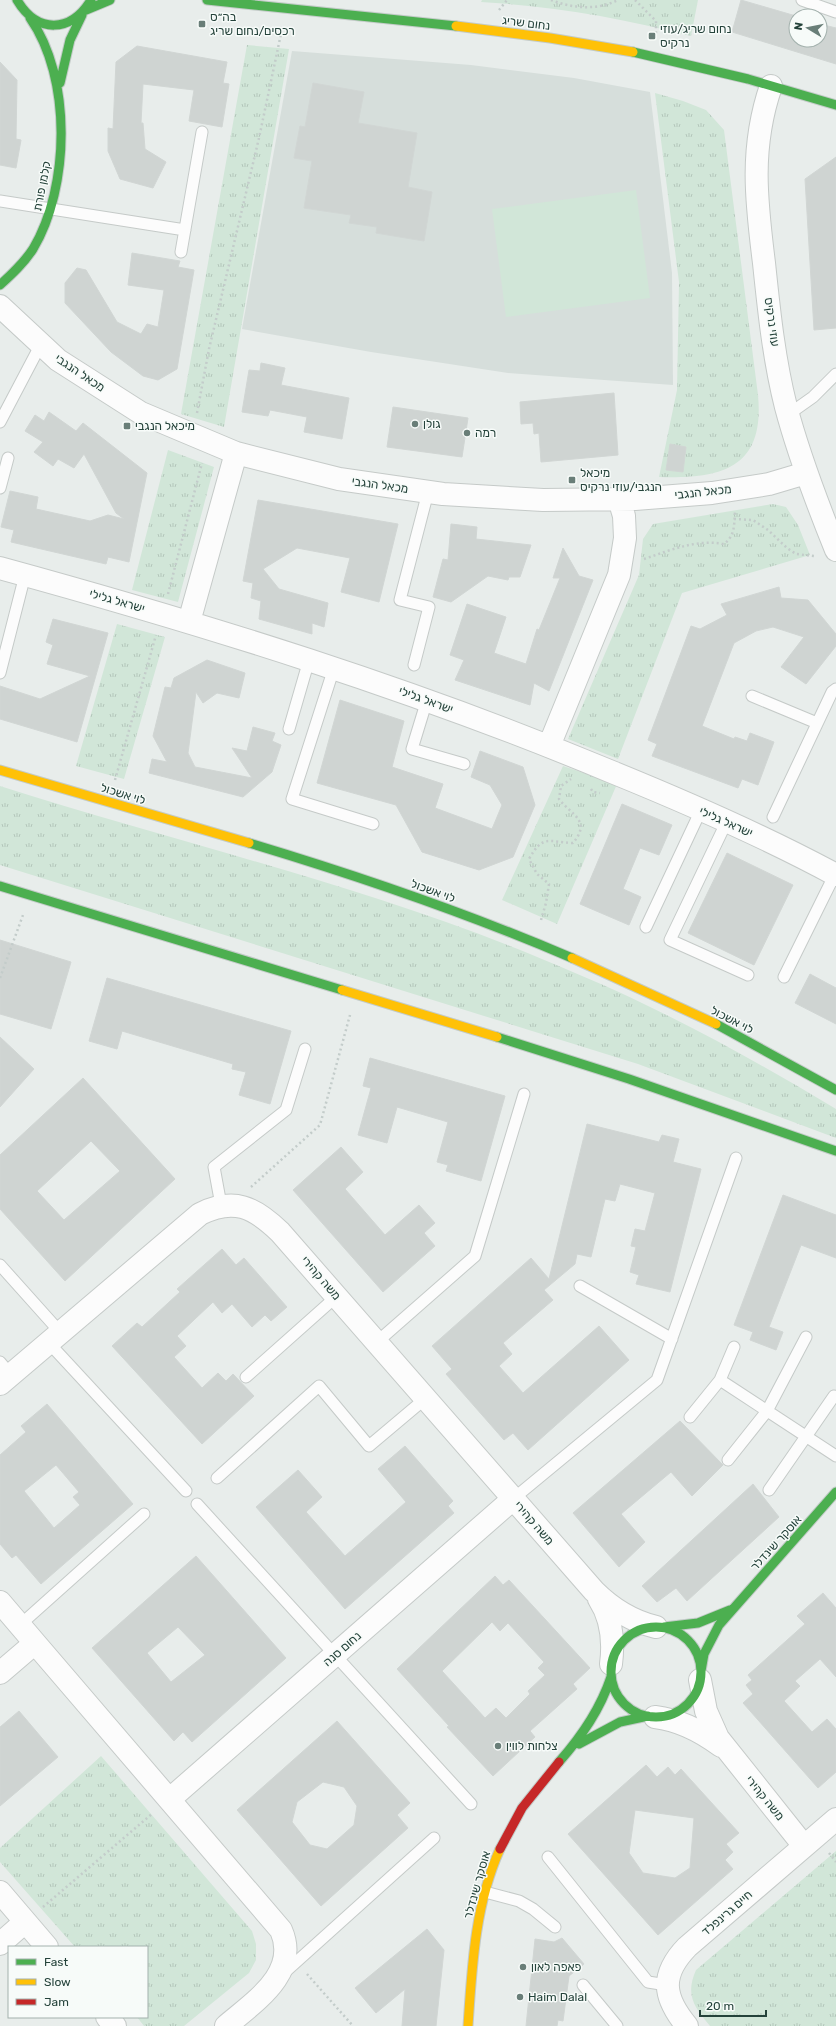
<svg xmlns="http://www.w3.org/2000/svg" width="836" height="2026" font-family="Rubik,Heebo,sans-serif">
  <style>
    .built { fill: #d6dedb }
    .grass { fill: #d1e6d8 }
    .park { fill: url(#park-tufts) }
    .building { fill: #cfd4d2; stroke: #d1d6d4; fill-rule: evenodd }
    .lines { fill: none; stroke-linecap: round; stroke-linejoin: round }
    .lane-casing { stroke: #c5cac8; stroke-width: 13 }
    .street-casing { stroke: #c5cac8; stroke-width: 24 }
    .fast-casing { stroke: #c3cbc8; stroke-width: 11 }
    .slow-casing { stroke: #c3cbc8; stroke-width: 11 }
    .jam-casing { stroke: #c3cbc8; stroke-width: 11 }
    .path { stroke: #c3ccca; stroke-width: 2.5; stroke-dasharray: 2 3; stroke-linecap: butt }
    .lane { stroke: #fcfcfc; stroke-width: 11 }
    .street { stroke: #fcfcfc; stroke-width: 22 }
    .fast { stroke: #4caf50; stroke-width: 9 }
    .slow { stroke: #ffc107; stroke-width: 9 }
    .jam { stroke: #c62828; stroke-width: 9 }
    .poi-dot { fill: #697e78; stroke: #f7fbf9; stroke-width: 1.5 }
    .labels { text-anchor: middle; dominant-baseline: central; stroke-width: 3; stroke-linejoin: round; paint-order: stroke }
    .poi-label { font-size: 12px; fill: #24423a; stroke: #f7fbf9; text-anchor: start }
    .street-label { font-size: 12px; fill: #24423a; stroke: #f7fbf9 }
  </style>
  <defs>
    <pattern id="park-tufts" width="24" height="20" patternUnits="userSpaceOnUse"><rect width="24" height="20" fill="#d1e6d8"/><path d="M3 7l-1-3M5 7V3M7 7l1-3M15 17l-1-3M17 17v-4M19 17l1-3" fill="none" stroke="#b3c6ba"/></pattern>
  </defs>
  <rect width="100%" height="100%" fill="#e8edeb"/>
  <path class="built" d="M292 51 471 65 574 78 650 92 672 273 673 385 508 373 371 352 242 329Z"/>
  <path class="grass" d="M636 190 650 298 506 317 492 209Z"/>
  <path class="park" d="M482 0H698L691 36C622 18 552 6 481 2Z
    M247 45 289 49 224 427 181 414Z
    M655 93 683 101 706 110 724 130 758 395C765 468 722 479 659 477L677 390 679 282Z
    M168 450 214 467 178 602 132 590Z
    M773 504 786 507 798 525 810 555 682 593 618 759 568 739 639 575 643 539 653 524Z
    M117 624 165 637 124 779 76 766Z
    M563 766 617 784 557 924 502 900Z
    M0 786C176 842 358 884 530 954 568 970 608 986 646 1005 711 1036 774 1072 836 1109V1138L638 1064 0 865Z
    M101 1756 252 1931 256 1944V1960L249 1973 184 2026H144L137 2017H147V1947H75L0 1862V1848Z
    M836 1851V2026H710C694 2007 685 1995 696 1970Z"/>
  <path class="building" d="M741 0 796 16V40H820V24L836 28V64L732 32Z
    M137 46 227 62 223 83 229 84 222 127 189 121 194 90 143 84 141 123H143L145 149 166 162 153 188 120 179 108 151V128L113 129 116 62Z
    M0 62 17 80 16 139 21 140 16 168 0 165Z
    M313 83 364 92 358 123 417 133 408 187 432 192 424 241 376 233 377 227 349 223 351 215 304 208 312 161 294 158 300 126 305 127Z
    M836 157V328L814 330 805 179Z
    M132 253 180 261 178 267 194 270 177 369 158 380 143 376 111 352 65 303V283L77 268 86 270 117 322 141 334 147 324 158 327 164 290 128 285Z
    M261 363 285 368 281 385 349 398 342 439 304 432 307 417 270 410 268 416 242 412 249 370 260 371Z
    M614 393 618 455 541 462 539 433 534 434 533 423 521 424 520 402Z
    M393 407 468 418 462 457 387 447Z
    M49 412 76 431 83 423 147 473 129 562 108 557 106 564 11 542 14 530 1 527 10 491 38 497 36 509 90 521 108 515 124 519 116 513 84 454 74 468 58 459 53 466 34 452 43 442 25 431 35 415 44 421Z
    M670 444 686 447 683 472 666 470Z
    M258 500 398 524 379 602 341 592 350 558 297 548 263 569 279 589 328 603 324 627 312 623V634L259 619 261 601 251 598 253 583 243 581Z
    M451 524 477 527 476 539 531 545 520 577H509L508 580 488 576 451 602 433 597 443 559 448 560Z
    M563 548 579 576 593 580 549 691 534 683 530 705 455 680 464 660 450 655 467 604 506 617 494 653 526 664 537 629 539 630 560 578H553Z
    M779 587 781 598 808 600 836 634V646L806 684 781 667 804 637 773 627 756 631 734 643 702 726 734 739 735 737 747 741 750 733 774 742 758 785 742 779 738 788 652 756 657 744 648 740 691 626 700 629 727 615 721 604Z
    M53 619 108 633 77 742 0 719V686L40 699 90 676 47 664 53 645 46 642Z
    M207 660 245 673 239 698 217 693 203 703 196 692 188 753 195 767 252 778 232 748 247 751 253 727 275 733 272 741 281 745 272 772 243 797 149 773 152 759 167 762 153 736 165 687 171 688 174 678Z
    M340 700 404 721 392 767 443 784 435 808 492 829 502 805 490 785 471 777 480 751 523 767 535 805 513 857 479 870 422 852 396 805 317 783Z
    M622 804 672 825 659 855 640 848 623 889 641 897 629 925 580 904Z
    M727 853 793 885 754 965 688 933Z
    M0 940 71 962 51 1029 0 1014Z
    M810 974 836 988V1024L795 1003Z
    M107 978 291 1031 270 1104 239 1095 246 1072 232 1069 233 1064 122 1031 117 1049 89 1041Z
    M0 1037 34 1069 0 1107Z
    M370 1058 505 1096 481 1181 446 1171 448 1165 437 1162 448 1122 397 1107 387 1143 358 1135 371 1088 363 1086Z
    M83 1078 175 1179 65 1281 0 1209V1155ZM91 1141 120 1171 64 1220 37 1191Z
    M587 1124 659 1142 662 1135 679 1139 673 1162 701 1169 670 1292 636 1284 639 1275 630 1272 636 1247 631 1246 635 1229 645 1231 655 1193 620 1184 615 1201 605 1199 591 1257 577 1254 575 1264 544 1290 553 1300 503 1343 512 1354 499 1366 523 1393 599 1326 629 1360 528 1450 513 1433 504 1440 446 1374 452 1369 432 1346 531 1258 549 1279Z
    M341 1147 363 1172 345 1189 385 1235 419 1205 435 1223 424 1233 435 1246 383 1292 293 1190Z
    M783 1195 836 1215V1258L801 1245 769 1327 783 1332 776 1350 750 1340 753 1332 734 1325Z
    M222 1249 236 1265 244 1258 287 1307 271 1321 265 1315 252 1327 232 1304 222 1313 213 1302 177 1336 186 1346 174 1357 202 1388 218 1373 226 1381 233 1374 254 1396 202 1444 112 1346 137 1323 142 1327 180 1292 177 1289Z
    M47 1404 133 1504 41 1584 16 1555 12 1558 0 1544V1455L26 1432 21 1426ZM56 1465 79 1492 73 1497 80 1505 54 1528 24 1491Z
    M680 1421 723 1465 692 1496 671 1472 621 1514 645 1542 619 1567 573 1513Z
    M405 1446 453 1501 448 1506 454 1513 345 1609 256 1507 298 1470 322 1497 306 1512 345 1556 406 1502 378 1469Z
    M753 1484 779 1517 687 1601 676 1588 657 1602 642 1586Z
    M196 1556 286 1658 192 1742 183 1732 174 1741 92 1648ZM178 1627 205 1655 171 1682 147 1653Z
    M495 1576 503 1585 509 1580 590 1668 573 1684 577 1689 530 1731 535 1737 493 1776 447 1727 449 1726 397 1669ZM492 1622 500 1631 508 1623 544 1662 538 1668 545 1675 528 1691 530 1694 506 1718 496 1708 485 1718 442 1671Z
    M823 1593 836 1608V1677L820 1659 795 1681 800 1686 784 1701 812 1732 827 1719 836 1729V1772L818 1788 743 1703 753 1694 746 1685 752 1680 748 1675 805 1624 797 1616Z
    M19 1711 58 1757 0 1806V1727Z
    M337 1721 410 1803 397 1815 408 1828 321 1906 237 1810ZM323 1782 344 1787 357 1806 354 1825 327 1849 310 1845 292 1822 297 1802Z
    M646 1765 657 1777 668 1767 675 1775 681 1769 739 1833 726 1844 733 1852 725 1860 733 1869 658 1935 568 1834ZM635 1810 694 1818 690 1868 675 1878 643 1873 629 1853Z
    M427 1929 444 1950 436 2026H402L405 1989 376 2013 355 1988Z
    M562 1938 584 1964 569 1976 563 2021 558 2020 557 2026H526L535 1939 554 1942Z"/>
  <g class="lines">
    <defs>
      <path id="lane" d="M802 0 836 12
        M0 201 185 230
        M181 252 202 132
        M789 414 813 397 836 374
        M0 422 41 344
        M0 488 8 458
        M414 665 429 607 400 600 428 492
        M334 668 292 799 373 824
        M0 673 25 575
        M752 696 817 723
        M427 700 412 749 464 764
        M289 729 309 660
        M773 817 832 692 836 689
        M727 821 670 940 748 975
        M646 927 701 810
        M784 977 835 874
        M221 1205 214 1167 286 1110 305 1049
        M0 1265 60 1332
        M580 1286 672 1339
        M48 1342 186 1491
        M377 1342 475 1256 524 1094
        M0 1362 11 1375
        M246 1377 337 1296
        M720 1380 836 1456
        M690 1417 720 1380 734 1347
        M728 1460 767 1411 806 1337
        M217 1478 319 1386 369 1446 426 1398
        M769 1490 834 1396
        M513 1499 657 1380 736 1158
        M197 1504 471 1804
        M20 1625 144 1514
        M548 1857 648 1982 667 1985
        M485 1892 519 1901 533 1909 555 1927
        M284 1973 434 1838
        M583 1985 617 2026"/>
      <path id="street" d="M771 86C750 147 756 200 764 263 769 311 774 360 786 407 799 456 817 503 836 550
        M0 306 58 360 141 413 236 453 339 479 443 494 543 500 635 499 712 493 769 484 806 473
        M0 568C208 625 413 689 612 772 688 803 764 836 836 875
        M189 622 236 453
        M549 746 619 575 625 538 624 516 619 499
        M0 1384 200 1214C234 1197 254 1207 280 1232L594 1591C612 1609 631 1621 656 1627
        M599 1599C612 1619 614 1641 611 1664
        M0 1602 35 1643
        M0 1673 35 1643 281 1930C300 1973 254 2002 226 2026
        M700 1680 706 1711 718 1738 804 1846
        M655 1717C680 1720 701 1731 721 1746
        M170 1799 513 1499
        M0 1892 47 1947
        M0 1944 25 1922
        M107 2017 115 2026
        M687 2026C663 1997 660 1975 687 1947L836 1819"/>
      <path id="fast" d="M17 0C37 34 71 33 91 0
        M207 0 456 26
        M86 10 110 0
        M633 52 748 79 836 105
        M60 83 70 40 82 15
        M0 285C12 274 24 263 33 249 70 187 72 78 30 18
        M249 843C359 876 467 913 572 958
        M0 886 342 990
        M716 1024 836 1090
        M497 1037 629 1079 836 1151
        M611 1672a45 45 0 1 1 90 0a45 45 0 1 1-90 0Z
        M664 1627 698 1623 730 1610
        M701 1671 704 1654 719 1625 836 1492
        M579 1744 620 1722 648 1716
        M559 1762C582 1736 600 1710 611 1677"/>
      <path id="slow" d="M456 26 550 38 633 52
        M0 770 249 843
        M572 958 716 1024
        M342 990 497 1037
        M468 2026C472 1966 475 1904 500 1849"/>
      <path id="jam" d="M500 1849 522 1808 559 1762"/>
    </defs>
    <use href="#lane" class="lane-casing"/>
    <use href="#street" class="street-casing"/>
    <use href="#fast" class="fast-casing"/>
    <use href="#slow" class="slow-casing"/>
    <use href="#jam" class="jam-casing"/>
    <path class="path" d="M551 0C572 8 596 11 618 0
      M635 0 656 21V35
      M499 10 507 0
      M197 413 209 349 259 138 282 29
      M734 519 753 520 768 530 787 548 796 554 814 556
      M644 559C671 550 696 539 724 544 735 536 734 525 735 512
      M168 594 202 463
      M115 780 156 635
      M591 789 593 792 600 793
      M541 920 546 903 549 884 537 874 529 859C543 834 548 842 573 843 592 820 571 815 559 799L561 786 571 779
      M0 978 23 915
      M251 1187 320 1125 350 1015
      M829 1853 836 1862
      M43 1907 153 1813
      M307 1974 353 2026"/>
    <use href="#lane" class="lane"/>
    <use href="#street" class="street"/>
    <use href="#fast" class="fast"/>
    <use href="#slow" class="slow"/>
    <use href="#jam" class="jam"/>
  </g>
  <g class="poi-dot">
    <rect x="198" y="20" width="8" height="8" rx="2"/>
    <rect x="648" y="32" width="8" height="8" rx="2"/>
    <circle cx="415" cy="424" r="4"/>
    <rect x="123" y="422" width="8" height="8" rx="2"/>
    <circle cx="467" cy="433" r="4"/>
    <rect x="568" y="476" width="8" height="8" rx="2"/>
    <circle cx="498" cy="1746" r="4"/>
    <circle cx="523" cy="1967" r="4"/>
    <circle cx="520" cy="1997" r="4"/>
  </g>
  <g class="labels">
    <g class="poi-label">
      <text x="210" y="17">בה״ס<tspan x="210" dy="14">רכסים/נחום שריג</tspan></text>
      <text x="660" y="29">נחום שריג/עוזי<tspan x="660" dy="14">נרקיס</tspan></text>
      <text x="423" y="424">גולן</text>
      <text x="135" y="426">מיכאל הנגבי</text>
      <text x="475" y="433">רמה</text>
      <text x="580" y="473">מיכאל<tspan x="580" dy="14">הנגבי/עוזי נרקיס</tspan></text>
      <text x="506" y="1746">צלחות לווין</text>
      <text x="531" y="1967">פאפה לאון</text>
      <text x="528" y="1997">Haim Dalal</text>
    </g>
    <g class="street-label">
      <text transform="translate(526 23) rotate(7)">נחום שריג</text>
      <text transform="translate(42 186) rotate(-79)">קלמן פורת</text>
      <text transform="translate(772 322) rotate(82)">עוזי נרקיס</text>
      <text transform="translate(80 373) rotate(34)">מכאל הנגבי</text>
      <text transform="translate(380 485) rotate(8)">מכאל הנגבי</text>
      <text transform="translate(703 492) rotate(-6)">מכאל הנגבי</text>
      <text transform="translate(117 601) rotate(16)">ישראל גלילי</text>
      <text transform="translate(426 700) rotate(20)">ישראל גלילי</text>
      <text transform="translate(123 794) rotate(17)">לוי אשכול</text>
      <text transform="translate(726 822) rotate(24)">ישראל גלילי</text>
      <text transform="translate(433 891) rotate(20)">לוי אשכול</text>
      <text transform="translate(732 1020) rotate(27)">לוי אשכול</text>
      <text transform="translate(321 1278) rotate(49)">משה קהירי</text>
      <text transform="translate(534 1523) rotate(49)">משה קהירי</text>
      <text transform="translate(776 1543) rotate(-48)">אוסקר שינדלר</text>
      <text transform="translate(342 1649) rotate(-41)">נחום סנה</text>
      <text transform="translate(765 1798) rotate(51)">משה קהירי</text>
      <text transform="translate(477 1885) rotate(-74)">אוסקר שינדלר</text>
      <text transform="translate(727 1913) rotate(-41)">חיים גרינפלד</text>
    </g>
  </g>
  <rect x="8" y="1946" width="140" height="72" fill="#f7fbf9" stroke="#a3b1ad"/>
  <rect x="16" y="1959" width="20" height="6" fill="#4caf50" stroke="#a3b1ad"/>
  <text x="44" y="1966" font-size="12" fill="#24423a">Fast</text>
  <rect x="16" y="1979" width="20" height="6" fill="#ffc107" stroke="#a3b1ad"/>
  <text x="44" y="1986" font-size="12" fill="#24423a">Slow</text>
  <rect x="16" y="1999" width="20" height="6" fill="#c62828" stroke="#a3b1ad"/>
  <text x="44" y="2006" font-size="12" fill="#24423a">Jam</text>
  <g transform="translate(808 28) rotate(280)"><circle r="19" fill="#f7fbf9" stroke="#a3b1ad"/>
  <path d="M0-3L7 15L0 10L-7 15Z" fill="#697e78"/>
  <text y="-6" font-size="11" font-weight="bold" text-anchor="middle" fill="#24423a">N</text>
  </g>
  <path d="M700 2010v6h66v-6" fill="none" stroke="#24423a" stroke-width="2"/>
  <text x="706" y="2010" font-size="12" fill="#24423a" stroke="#f7fbf9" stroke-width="3" paint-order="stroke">20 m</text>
</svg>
